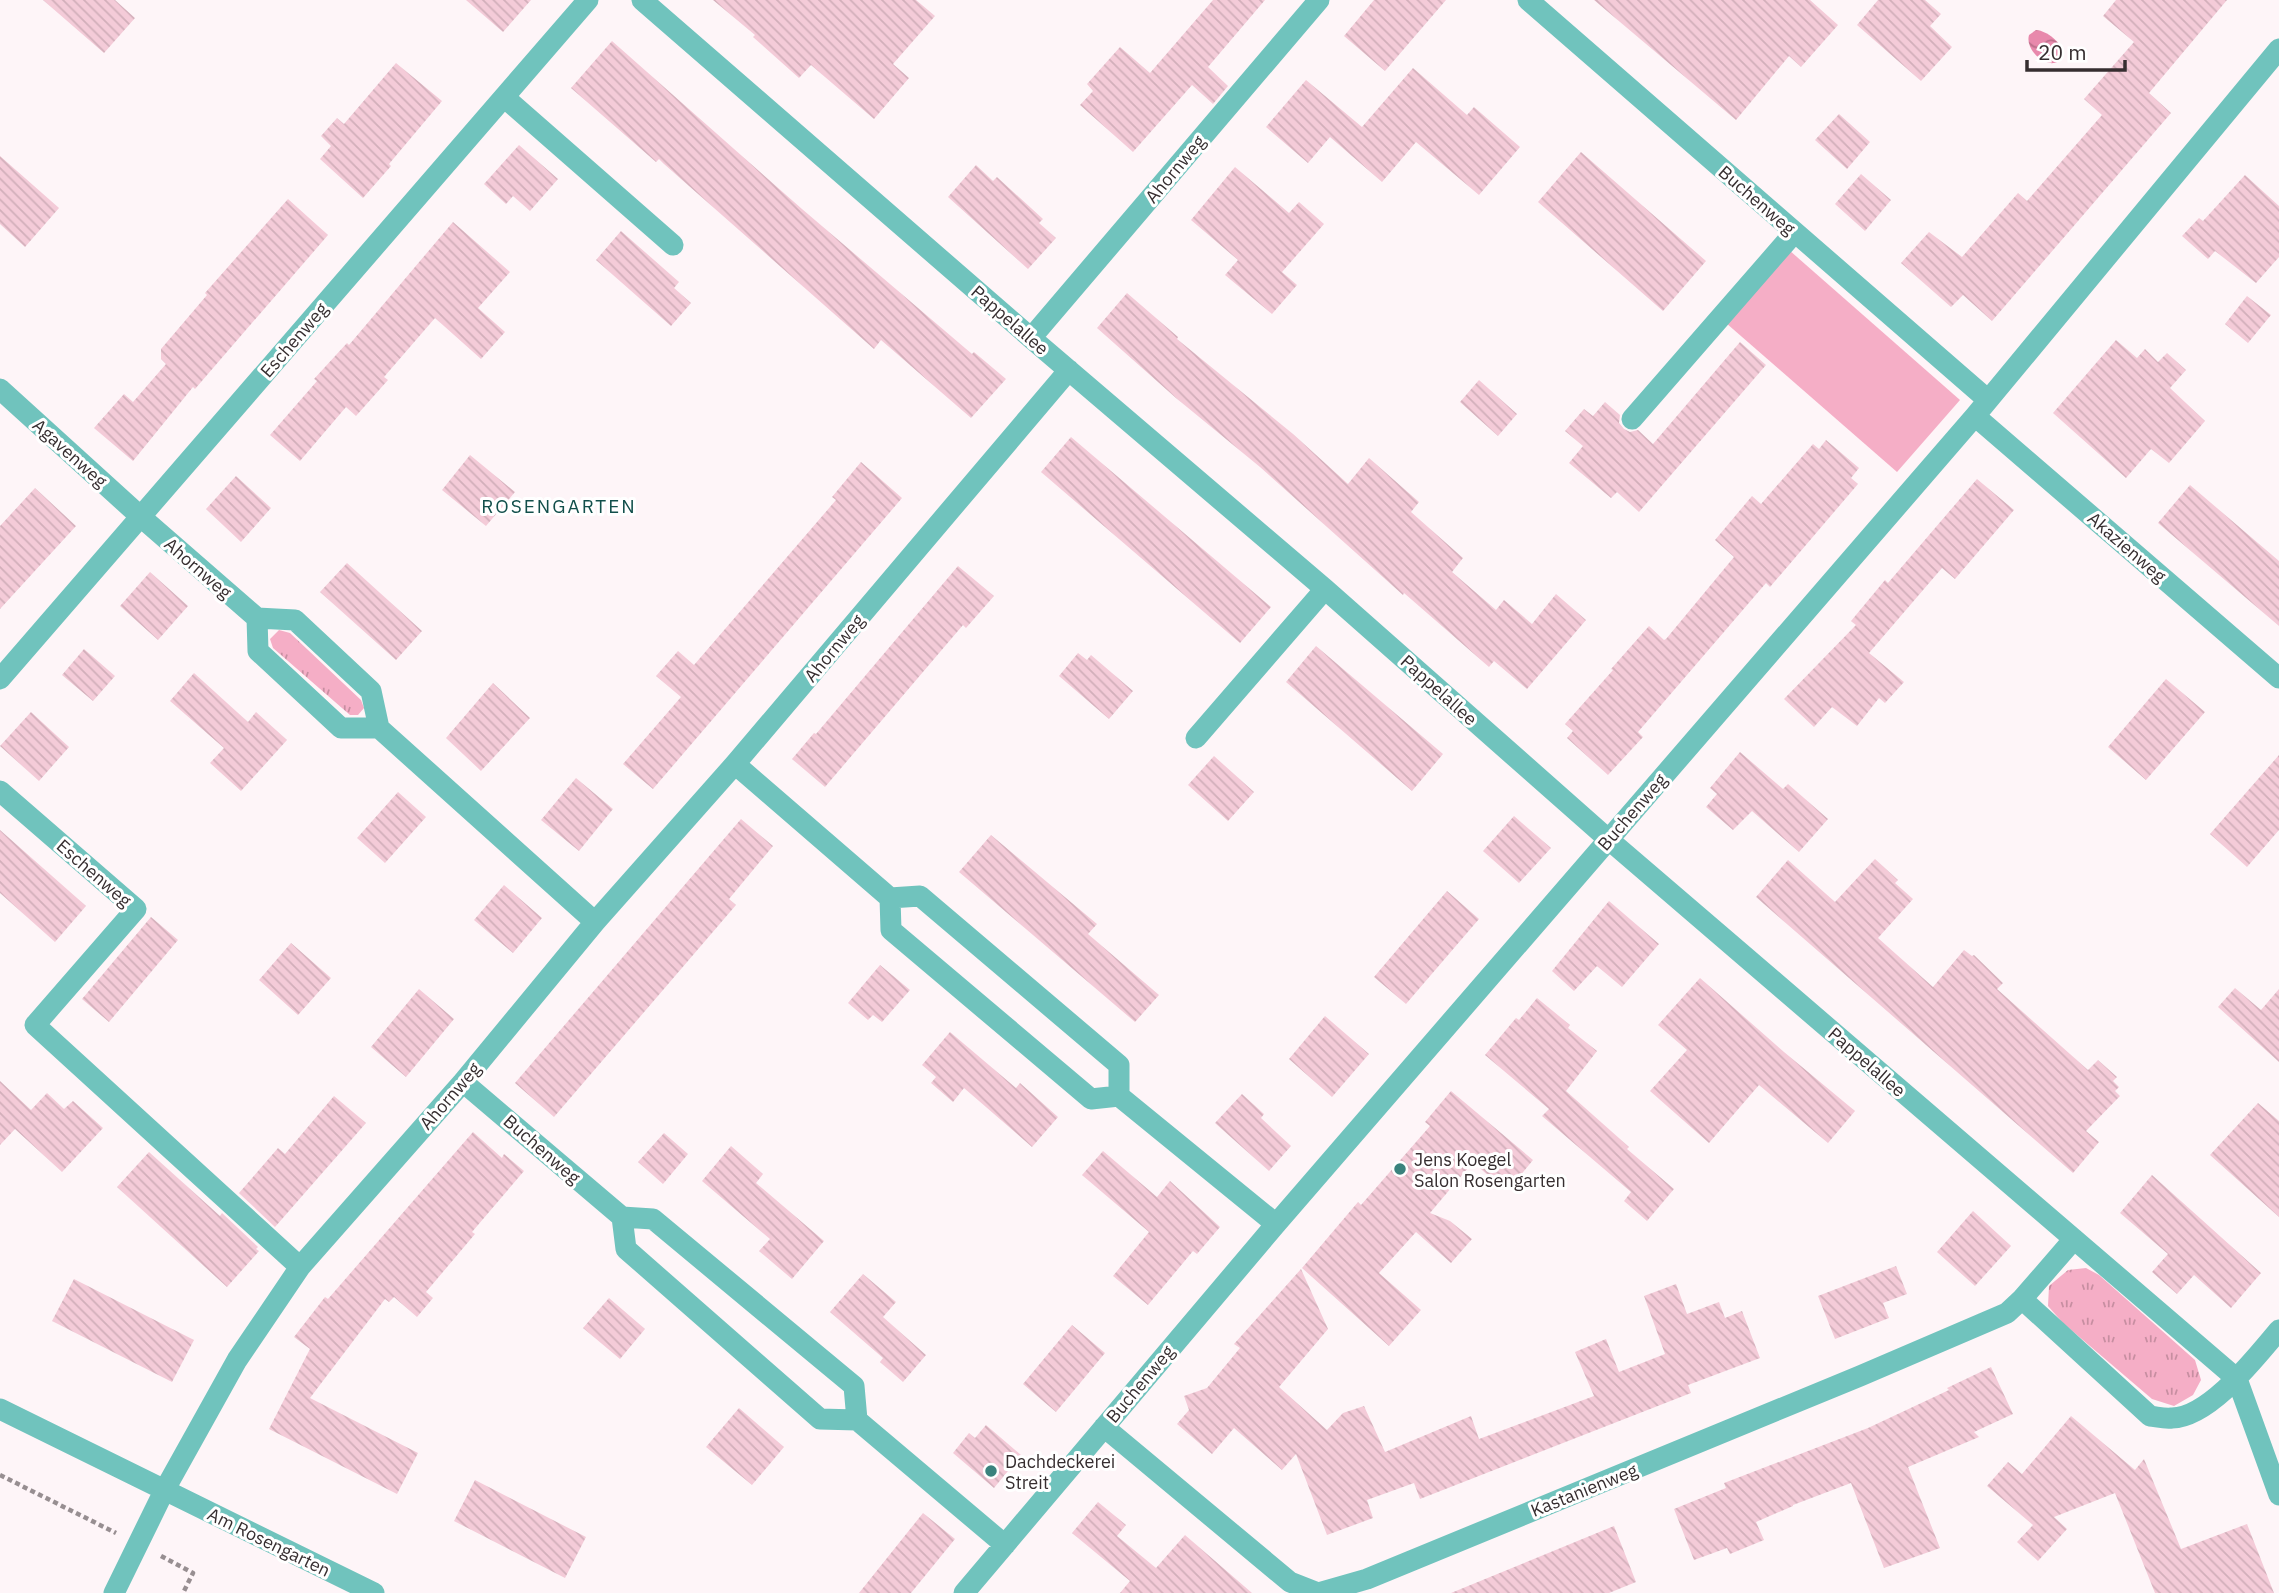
<svg xmlns="http://www.w3.org/2000/svg" width="2279" height="1593" font-family="'IBM Plex Sans',sans-serif">
  <style>
    .grass { fill: url(#grass-tufts) }
    .green { fill: #f5aec6 }
    .water { fill: url(#water-waves) }
    .building { fill: url(#building-back-hatch) }
    .lines { fill: none; stroke-linecap: round; stroke-linejoin: round }
    .path { stroke: #978e91; stroke-width: 4.5; stroke-dasharray: 5 3.5; stroke-linecap: butt }
    .minor { stroke: #70c3bd; stroke-width: 21 }
    .poi-dot { fill: #3a827d; stroke: #fff; stroke-width: 2.5 }
    .labels { text-anchor: middle; dominant-baseline: central; stroke-width: 6; stroke-linejoin: round; paint-order: stroke }
    .street-label { font-size: 18px; fill: #362e30; stroke: #fff }
    .poi-label { font-size: 18px; fill: #362e30; stroke: #fff; text-anchor: start }
    .neighbourhood-label { font-size: 19px; letter-spacing: 2px; fill: #124f4b; stroke: #fff }
  </style>
  <defs>
    <pattern id="grass-tufts" width="24" height="20" patternUnits="userSpaceOnUse" patternTransform="scale(1.75)"><rect width="24" height="20" fill="#f5aec6"/><path d="M3 7l-1-3M5 7V3M7 7l1-3M15 17l-1-3M17 17v-4M19 17l1-3" fill="none" stroke="#c78ea1"/></pattern>
    <pattern id="water-waves" width="16" height="10" patternUnits="userSpaceOnUse" patternTransform="scale(1.75)"><rect width="16" height="10" fill="#e889ac"/><path d="M0 5q4-4 8 0t8 0" fill="none" stroke="#bd708c"/></pattern>
    <pattern id="building-back-hatch" width="6" height="6" patternUnits="userSpaceOnUse" patternTransform="scale(1.75)"><rect width="6" height="6" fill="#f4cbd8"/><path d="M-1 5l2 2M0 0l6 6M5-1l2 2" fill="none" stroke="#d2afba"/></pattern>
  </defs>
  <rect width="100%" height="100%" fill="#fef5f8"/>
  <path class="grass" d="M279 630 290 633 361 700 364 708 358 715H350L273 648 270 639Z
    M2086 1268 2099 1275 2195 1360 2201 1380 2193 1395 2174 1406 2152 1399 2063 1323 2048 1306 2049 1286 2068 1270Z"/>
  <path class="green" d="M1789 250 1960 400 1897 472 1726 323Z"/>
  <path class="water" d="M2036 30C2048 31 2062 43 2064 55 2053 76 2024 52 2029 35Z"/>
  <path class="building" d="M43 0H115L135 18 104 53Z
    M466 0H531L503 32Z
    M713 0H916L935 16 893 64 909 78 874 119 811 65 799 78 753 37 755 35Z
    M1213 0H1265L1208 67 1228 86 1213 104 1192 85 1133 152 1080 105 1093 91 1087 84 1120 47 1150 73Z
    M1374 0H1446L1385 71 1344 36Z
    M1594 0H1810L1838 25 1801 67 1789 56 1736 120Z
    M1878 0H1925L1941 14 1930 26 1952 47 1921 81 1857 25Z
    M2116 0H2227L2149 93 2171 113 1992 321 1963 295 1951 307 1901 263 1929 232 1962 257 2018 193 2027 201 2102 115 2084 99 2134 42 2103 16Z
    M612 41 802 209 972 354 974 352 1006 379 971 418 881 340 874 349 664 164 659 159 656 162 571 88Z
    M396 63 442 101 389 164 391 166 363 198 320 159 331 146 321 136 337 118 344 124Z
    M1413 68 1467 115 1474 107 1520 147 1479 195 1416 142 1382 182 1330 137 1308 163 1266 127 1306 80 1362 127Z
    M1839 114 1870 142 1847 169 1815 140Z
    M519 145 558 179 530 211 513 196 506 204 484 184Z
    M1581 152 1706 261 1663 311 1538 202Z
    M0 156 59 208 25 247 0 224Z
    M976 165 993 181 997 177 1043 219 1039 223 1056 238 1028 269 948 197Z
    M1235 167 1289 213 1299 202 1324 224 1282 272 1297 285 1272 314 1225 275 1238 260 1191 220Z
    M1861 174 1891 200 1865 231 1835 204Z
    M2245 175 2279 206V257L2256 283 2215 251 2208 259 2182 236 2199 218 2203 221Z
    M288 199 328 235 195 389 193 387 133 461 94 428 124 394 133 402 166 364 161 359V349L207 295 205 293Z
    M453 222 510 272 478 308 505 332 481 359 435 318 384 377 388 380 356 416 346 407 300 461 270 435 317 381 314 379 347 343 349 345Z
    M621 231 679 282 674 288 691 303 671 326 596 260Z
    M1127 293 1178 337 1177 339 1293 434 1348 484 1369 458 1419 502 1411 512 1463 558 1452 572 1496 610 1504 600 1532 624 1556 594 1586 620 1527 689 1494 661 1489 667 1404 593 1403 595 1260 467 1176 398 1097 328Z
    M2247 296 2271 315 2248 343 2225 324Z
    M2116 340 2137 358 2145 349 2158 362 2167 353 2186 370 2170 388 2205 421 2169 463 2151 449 2126 478 2053 413Z
    M1740 342 1766 365 1639 512 1617 492 1611 498 1569 463 1583 446 1565 431 1584 409 1593 416 1605 402 1620 415 1619 423 1624 429 1630 432 1638 430 1653 444Z
    M1479 380 1517 414 1498 436 1460 402Z
    M1071 437 1271 607 1240 643 1041 472Z
    M1826 440 1859 468 1851 478 1858 484 1770 587 1766 583 1638 732 1643 737 1608 775 1567 738 1573 731 1565 724 1613 670 1611 669 1649 626 1664 640 1666 639 1734 557 1715 540 1752 496 1761 504 1813 444 1819 449Z
    M470 455 515 492 486 526 442 490Z
    M861 462 902 498 653 789 623 764 681 697 656 676 678 651 694 665 836 500 832 497Z
    M236 476 271 508 241 542 206 509Z
    M1977 479 2014 510 1955 579 1942 568 1869 653 1904 682 1885 703 1879 698 1857 726 1832 707 1814 727 1784 699 1856 625 1851 621 1885 580 1888 583Z
    M2190 485 2279 561V626L2158 523Z
    M35 488 76 526 0 609V526Z
    M347 563 422 631 396 660 320 592Z
    M958 566 994 596 966 628 963 625 825 787 792 759 814 733 816 734Z
    M150 572 188 606 158 640 120 606Z
    M1316 646 1443 754 1412 791 1286 682Z
    M84 649 115 676 93 701 62 675Z
    M1078 653 1087 660 1091 655 1133 691 1109 719 1059 676Z
    M194 673 248 722 256 712 287 740 241 791 210 763 224 748 170 701Z
    M2166 679 2205 712 2146 780 2108 747Z
    M493 683 530 718 481 771 446 738Z
    M31 712 69 747 39 781 0 746Z
    M1740 752 1783 789 1788 784 1828 819 1799 852 1752 811 1733 830 1706 807 1717 794 1710 788Z
    M2279 755V830L2247 867 2210 834Z
    M1214 756 1254 792 1228 821 1188 785Z
    M576 778 613 809 579 851 541 820Z
    M398 792 426 817 385 863 357 838Z
    M1514 816 1551 848 1519 883 1483 851Z
    M741 819 773 846 729 899 736 905 554 1117 515 1083Z
    M0 830 86 906 55 942 0 893Z
    M991 835 1097 924 1088 934 1159 995 1135 1022 959 872Z
    M1875 859 1898 880 1895 883 1913 899 1878 938 1933 987 1964 950 1972 956 1974 955 2003 983 1997 989 2088 1070 2098 1060 2117 1077 2113 1081 2119 1087 2115 1091 2120 1096 2086 1131 2099 1142 2073 1173 1756 897 1788 860 1835 902Z
    M504 885 542 918 513 953 474 920Z
    M1447 891 1479 919 1406 1004 1374 977Z
    M1609 901 1659 944 1622 987 1597 966 1574 991 1552 971Z
    M151 917 178 940 109 1022 82 999Z
    M291 943 331 978 298 1015 259 980Z
    M880 965 910 990 882 1022 873 1015 868 1020 848 1003Z
    M1700 978 1784 1052 1855 1111 1828 1143 1759 1085 1709 1143 1650 1091 1687 1050 1658 1025Z
    M2235 988 2261 1010 2279 989V1062L2218 1007Z
    M419 989 454 1019 406 1077 371 1047Z
    M1537 998 1570 1025 1568 1028 1597 1051 1566 1091 1629 1147 1627 1149 1674 1189 1647 1221 1624 1201 1631 1192 1542 1116 1549 1109 1485 1055 1516 1018 1519 1020Z
    M1325 1016 1369 1054 1332 1097 1289 1059Z
    M950 1032 1016 1088 1020 1083 1058 1117 1032 1147 964 1088 953 1102 931 1083 936 1077 922 1065Z
    M0 1081 31 1110 47 1093 64 1109 73 1101 103 1128 62 1172 15 1129 0 1145Z
    M1451 1091 1533 1160 1515 1182 1508 1176 1500 1186 1473 1162 1430 1213 1450 1221 1472 1239 1451 1263 1416 1232 1379 1273 1421 1310 1389 1346 1302 1268 1358 1202 1361 1205 1430 1126 1425 1122Z
    M1242 1094 1264 1114 1261 1118 1291 1146 1269 1171 1215 1123Z
    M334 1096 366 1123 275 1227 239 1193 278 1148 285 1154Z
    M2258 1103 2279 1121V1217L2210 1155Z
    M473 1132 502 1158 504 1154 524 1171 472 1232 475 1234 426 1292 433 1298 417 1317 394 1297 389 1302 385 1299 310 1398 418 1453 397 1494 269 1429 310 1349 294 1337 325 1297 328 1299Z
    M664 1133 688 1154 663 1184 638 1162Z
    M731 1146 763 1174 756 1183 824 1241 792 1279 759 1251 770 1239 702 1181Z
    M1103 1151 1157 1197 1170 1181 1220 1227 1197 1254 1193 1251 1148 1305 1113 1276 1149 1232 1082 1175Z
    M149 1152 220 1216 222 1213 258 1247 256 1249 259 1251 227 1287 117 1187Z
    M2152 1175 2261 1273 2231 1308 2194 1275 2177 1294 2152 1272 2168 1254 2120 1213Z
    M1973 1211 2011 1246 1975 1286 1937 1252Z
    M1896 1266 1907 1294 1883 1303 1889 1318 1835 1339 1818 1296Z
    M1301 1269 1328 1329 1279 1387 1327 1430 1343 1413 1364 1406 1385 1452 1471 1416 1479 1439 1594 1396 1575 1352 1606 1339 1619 1372 1665 1354 1644 1296 1676 1284 1687 1314 1719 1302 1725 1318 1742 1311 1760 1358 1688 1385 1691 1393 1420 1499 1414 1483 1367 1500 1373 1518 1327 1535 1296 1454 1282 1470 1234 1428 1212 1454 1177 1424 1189 1410 1184 1396 1207 1388 1240 1348 1234 1344Z
    M863 1274 896 1302 883 1317 926 1355 903 1382 880 1362 883 1358 830 1312Z
    M74 1279 194 1340 172 1382 52 1321Z
    M609 1298 645 1329 620 1359 583 1328Z
    M1072 1325 1105 1353 1056 1412 1023 1384Z
    M1991 1367 2013 1414 1974 1432 1979 1437 1908 1467 1940 1548 1884 1568 1851 1483 1793 1505V1506L1756 1522 1764 1540 1730 1554 1727 1548 1694 1560 1674 1509 1726 1488 1724 1483 1868 1428 1949 1390 1947 1388Z
    M739 1408 784 1447 752 1485 706 1447Z
    M2071 1416 2135 1470 2144 1459 2181 1549 2247 1524 2274 1593H2155L2115 1493 2054 1517 2067 1529 2038 1561 2017 1542 2033 1525 1987 1486 2008 1462 2022 1474Z
    M986 1425 1021 1455 994 1488 953 1453 969 1433 975 1438Z
    M475 1480 586 1537 565 1578 454 1521Z
    M1098 1502 1126 1525 1117 1536 1156 1568 1185 1535 1252 1593H1120L1130 1581 1072 1533Z
    M923 1513 955 1539 911 1593H859Z
    M1614 1526 1636 1582 1609 1593H1451Z"/>
  <g class="lines">
    <path class="path" d="M0 1475 116 1533
      M161 1556 193 1573 183 1593"/>
    <path class="minor" d="M642 0 1031 338 1325 589 1608 839 2237 1379 2279 1495
      M1528 0 1988 400
      M504 97 673 245
      M1031 338 1319 0
      M0 389 141 517 257 618 258 651 341 728H379L595 922
      M1975 416 2279 678
      M1632 419 1794 233
      M257 618 295 620 371 691 379 728
      M0 679 588 0
      M1196 738 1325 589
      M735 764 890 898 891 930 1091 1099 1119 1096 1276 1224
      M0 791 136 909 35 1025 300 1267
      M890 898 920 896 1119 1065V1096
      M463 1082 622 1217 626 1249 820 1419 857 1420 1005 1545
      M622 1217 653 1219 854 1386 857 1420
      M2022 1299 2150 1416C2158 1417 2165 1419 2172 1418 2210 1417 2256 1357 2279 1330
      M0 1409 374 1593
      M1104 1427 1290 1582 1318 1593 1367 1579 1860 1376 2007 1313 2022 1299 2074 1239
      M114 1593 164 1491 237 1360 300 1267 463 1082 595 922 735 764 1069 370
      M964 1593 1276 1224 1975 416 2279 49"/>
  </g>
  <g class="poi-dot">
    <circle cx="1400" cy="1169" r="7"/>
    <circle cx="991" cy="1471" r="7"/>
  </g>
  <g class="labels">
    <g class="street-label">
      <text transform="translate(1175 169) rotate(-50)">Ahornweg</text>
      <text transform="translate(1757 200) rotate(41)">Buchenweg</text>
      <text transform="translate(1010 320) rotate(41)">Pappelallee</text>
      <text transform="translate(294 340) rotate(-49)">Eschenweg</text>
      <text transform="translate(70 453) rotate(42)">Agavenweg</text>
      <text transform="translate(2127 547) rotate(41)">Akazienweg</text>
      <text transform="translate(198 568) rotate(41)">Ahornweg</text>
      <text transform="translate(834 648) rotate(-50)">Ahornweg</text>
      <text transform="translate(1439 690) rotate(42)">Pappelallee</text>
      <text transform="translate(1632 812) rotate(-49)">Buchenweg</text>
      <text transform="translate(94 873) rotate(41)">Eschenweg</text>
      <text transform="translate(1867 1062) rotate(41)">Pappelallee</text>
      <text transform="translate(450 1096) rotate(-49)">Ahornweg</text>
      <text transform="translate(542 1149) rotate(41)">Buchenweg</text>
      <text transform="translate(1140 1384) rotate(-50)">Buchenweg</text>
      <text transform="translate(1584 1490) rotate(-22)">Kastanienweg</text>
      <text transform="translate(269 1542) rotate(26)">Am Rosengarten</text>
    </g>
    <g class="poi-label">
      <text x="1414" y="1159">Jens Koegel<tspan x="1414" dy="21">Salon Rosengarten</tspan></text>
      <text x="1005" y="1461">Dachdeckerei<tspan x="1005" dy="21">Streit</tspan></text>
    </g>
    <g class="neighbourhood-label">
      <text x="559" y="506">ROSENGARTEN</text>
    </g>
  </g>
  <path d="M2027 60v10h98v-10" fill="none" stroke="#362e30" stroke-width="3.5"/>
  <text x="2038" y="60" font-size="21" fill="#362e30" stroke="#ffffff" stroke-width="5" paint-order="stroke">20 m</text>
</svg>
